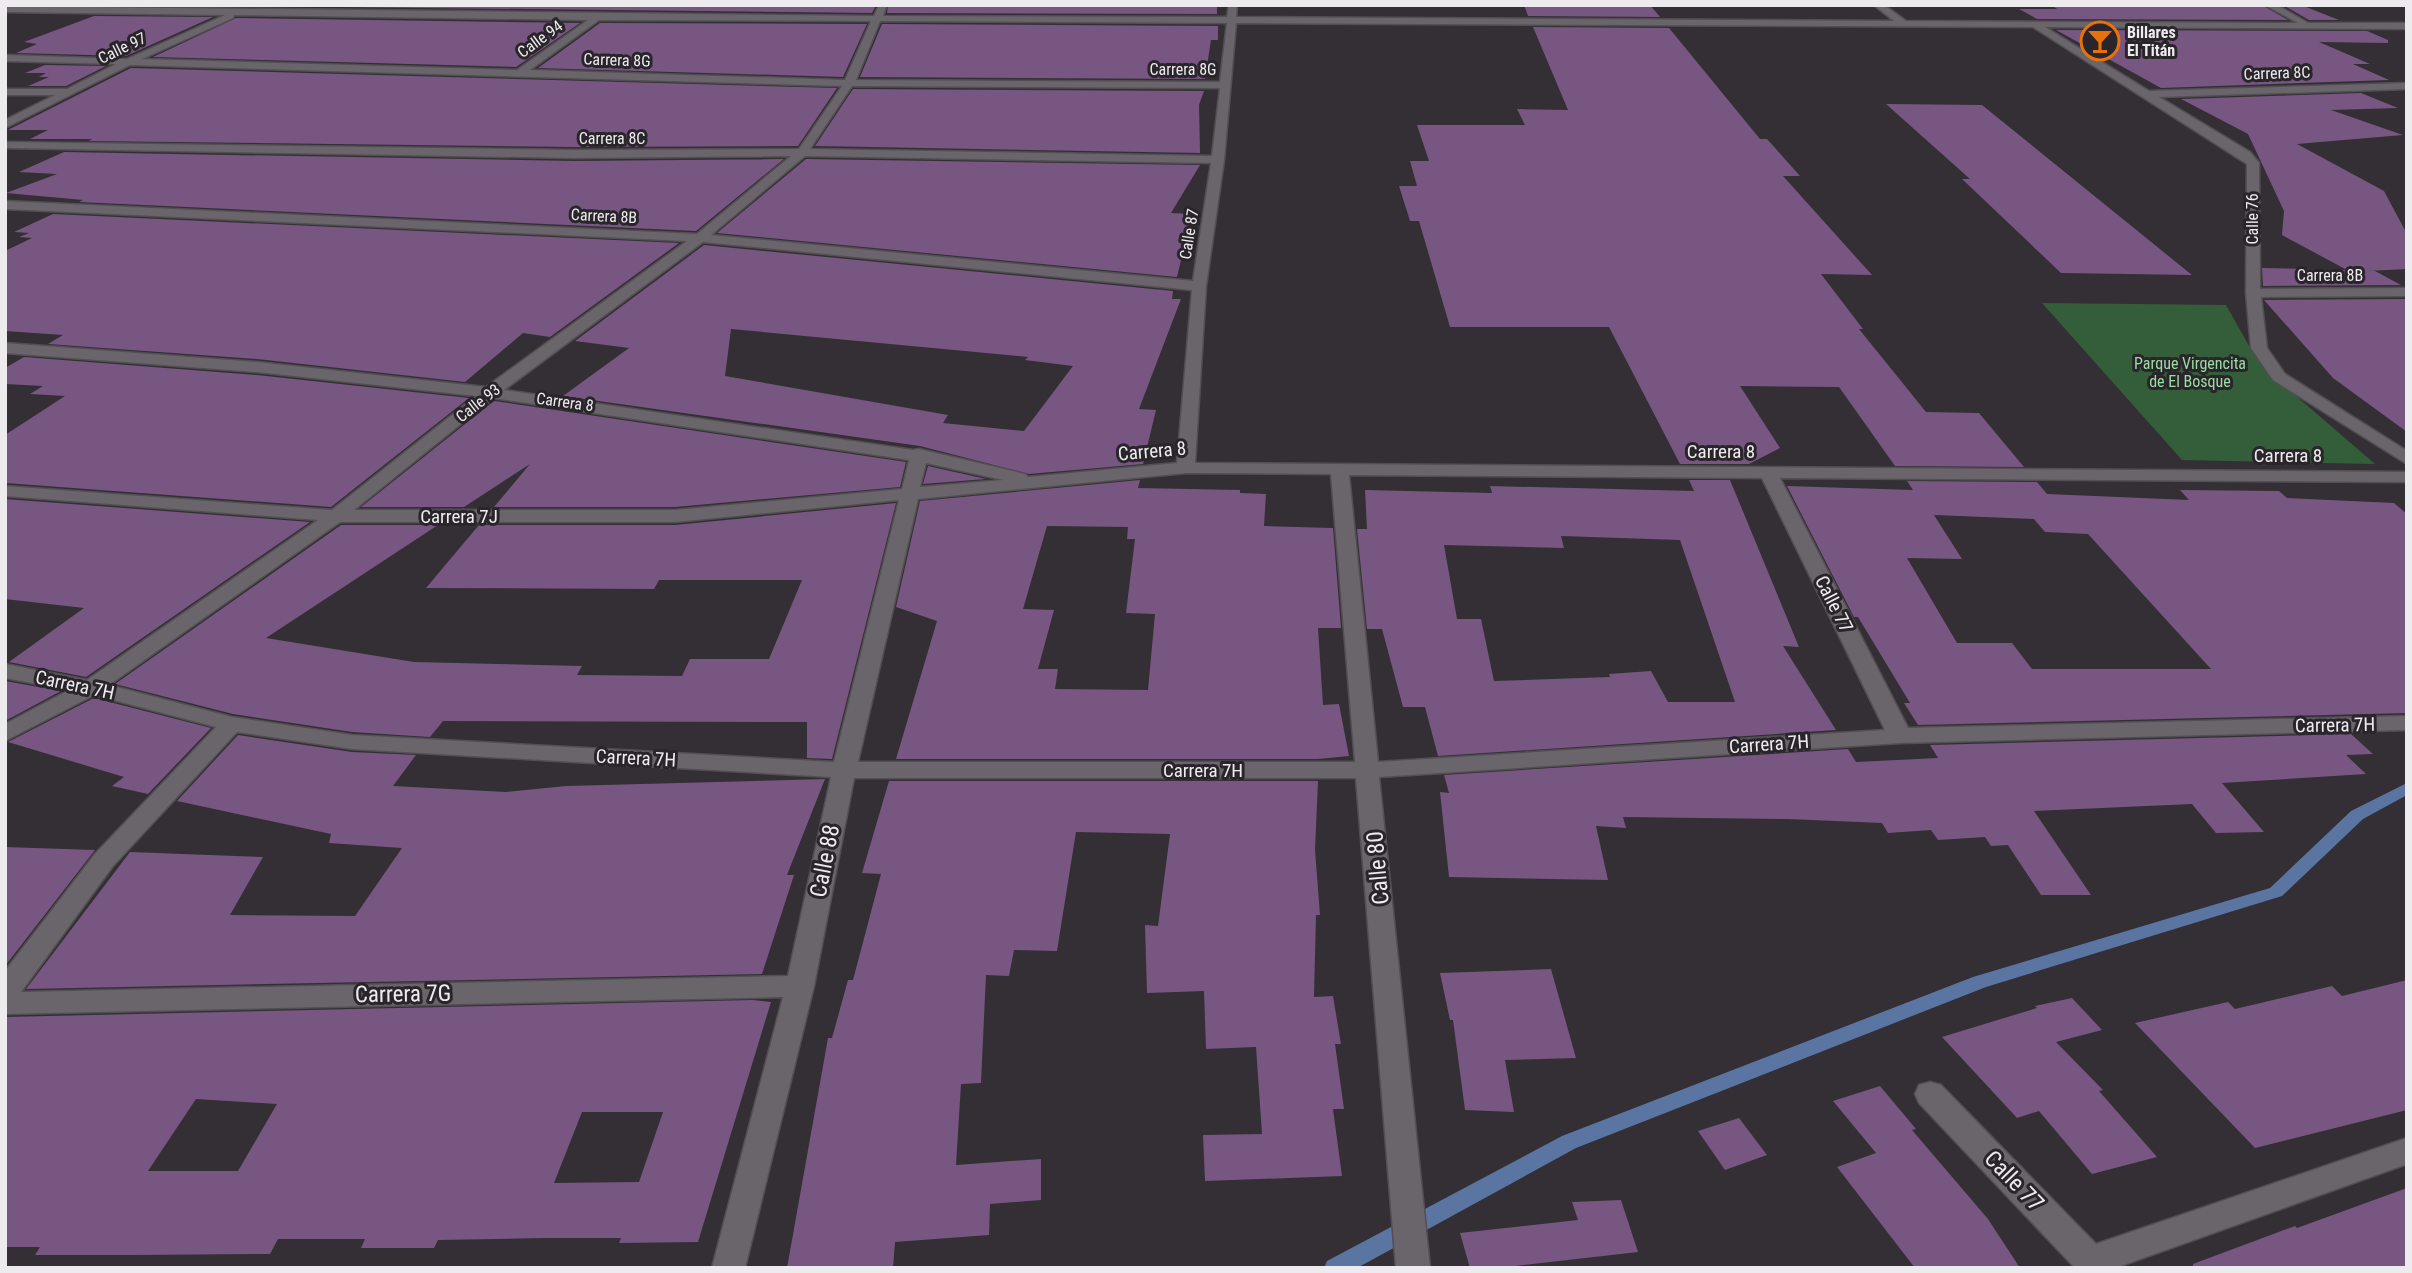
<svg xmlns="http://www.w3.org/2000/svg" width="2412" height="1273" font-family="'Roboto Condensed',sans-serif">
  <style>
    .green { fill: #345e3a }
    .lines { fill: none; stroke-linecap: round; stroke-linejoin: round }
    .stream { fill: #5b75a3; fill-rule: evenodd }
    .building { fill: #775681; fill-rule: evenodd }
    .minor-casing { stroke: #524e53; stroke-width: 3 }
    .minor { fill: #69656b; fill-rule: evenodd }
    .labels { text-anchor: middle; dominant-baseline: central; stroke-width: 6; stroke-linejoin: round; paint-order: stroke }
    .far-poi-label { font-size: 16px; font-weight: bold; fill: #edebee; stroke: #29252a; text-anchor: start }
    .far-street-label { font-size: 16px; fill: #edebee; stroke: #29252a }
    .far-park-label { font-size: 16px; fill: #9adea2; stroke: #29252a }
    .street-label { font-size: 19px; fill: #edebee; stroke: #29252a }
    .near-street-label { font-size: 23px; fill: #edebee; stroke: #29252a }
  </style>
  <rect width="100%" height="100%" fill="#332f34"/>
  <path class="green" d="M2042 303 2226 305 2249 346 2273 376 2375 464 2182 460Z"/>
  <g class="lines">
    <path class="stream" d="M2407 783V795L2363 819 2282 896 1986 987 1576 1148 1357 1268H1324L1327 1261 1562 1136 1973 977 2270 888 2351 811Z"/>
  </g>
  <path class="building" d="M168 5H876L872 13Z
    M888 5H1217V14L887 13Z
    M1524 5H1650L1660 17 1528 16Z
    M2051 5H2262L2288 20 2037 19 2019 9H2057Z
    M2283 5H2301L2339 20H2309Z
    M94 16 213 17 126 56 16 53 37 44 24 42Z
    M236 18 580 23 516 67 153 57Z
    M600 23 867 24 843 77 538 68Z
    M882 24 1218 26V40H1211L1205 79 860 77Z
    M1533 27 1669 28 1760 139H1767L1800 176H1783L1872 275 1821 274 1863 329H1859L1926 412 1979 413 2024 467 1895 466 1839 387 1740 386 1780 448 1749 464H1680L1609 327H1450L1419 221H1410L1399 186H1417L1410 161H1429L1417 125H1525L1517 109 1568 110Z
    M2056 30 2367 31 2388 40V43L2319 42 2370 64H2353L2389 80 2161 88Z
    M45 65 106 66 66 86H28L49 77H39L46 73H25Z
    M131 68 837 88 798 146 574 147 89 141 92 139H30L48 130H8Z
    M853 89 1204 91 1199 105 1200 153 815 146Z
    M2361 93 2398 108 2331 110 2403 135 2297 144 2384 191 2407 234V269L2368 271H2375L2401 285 2263 286 2262 268 2347 270 2282 235 2284 211 2248 134 2181 99Z
    M1886 104 1982 105 2192 275 2061 273 1962 179H1970Z
    M64 152 574 161 784 159 696 231 79 202 83 200 6 193 57 174 19 172Z
    M806 159 1200 165 1171 213 1192 214 1177 277 717 233Z
    M53 214 679 243 550 337 523 333 465 382 257 359 48 344 63 335 5 331V251L32 238 19 237 29 233 14 232Z
    M704 245 1173 291 1172 299H1181L1139 409 1156 410 1143 464 1029 474 920 446 563 396 629 348 575 341ZM731 329 1028 357 1025 360 1073 366 1024 431 943 423 948 415 725 376Z
    M2407 299V432L2333 378 2264 300Z
    M24 357 257 375 469 398 331 507 5 483V435L65 396 30 394 43 386 5 384V368Z
    M494 401 906 462 900 487 675 507H494L530 464 464 507H361Z
    M928 466 986 479 923 484Z
    M1140 480 1138 488 1240 490V493L1266 494 1264 526 1333 528 1341 628H1318L1323 705 1339 704 1349 756 1318 759H896L937 621 896 607 920 501ZM1047 526 1128 527 1127 539H1135L1126 613 1155 614 1148 690 1055 689 1058 669H1038L1054 610 1023 609Z
    M1689 480H1730L1799 647 1783 646 1836 730 1438 756 1425 707H1403L1382 629H1367L1357 529H1367L1365 490 1492 493 1490 486 1694 491ZM1561 536 1680 540 1735 702H1668L1651 671 1609 674 1610 677 1494 681 1481 619H1457L1444 545 1564 548Z
    M1907 481 2037 482 2047 494 2189 500 2180 490 2279 491 2287 498 2394 503 2407 514V713L1918 725 1904 703H1910L1858 617H1854L1787 486 1913 490ZM1934 515 2034 519 2045 532 2088 534 2211 669H2032L2012 643H1957L1907 558 1962 559Z
    M5 499 310 522 86 677 9 662 84 608 5 599Z
    M896 503 832 759 807 758V722L443 721 430 737 352 732 233 714 115 684 341 525H438L266 638 414 662 582 666 577 675 682 676 690 659H769L802 580H659L654 589 426 588 479 525H675Z
    M5 681 61 691 5 721Z
    M94 698 211 728 148 794 112 786 124 777 8 742Z
    M2351 734 2373 754 2346 755 2366 774 2222 783 2264 832 2216 833 2192 804 2034 811 2091 895H2041L2008 845 1991 846 1985 837 1938 840 1931 830 1888 833 1882 823 1788 819 1623 817 1626 828 1596 826 1608 880 1449 877 1440 792 1449 793 1444 775 1848 749 1856 762 1938 758 1930 745Z
    M238 735 352 752 416 755 393 786 506 792 566 786 825 779 787 875H794L762 974 26 989 130 852 263 857 230 915 355 916 402 848 329 843 331 834 177 801Z
    M889 781H1318L1315 850 1320 915H1316L1314 997 1333 996 1341 1044H1335L1344 1109H1333L1342 1176 1205 1181 1203 1135 1262 1134 1256 1047 1206 1049 1204 991 1147 993 1145 925 1158 926 1170 834 1076 832 1057 951 1014 950 1009 976 986 975 981 1083 961 1084 956 1165 1041 1159V1200L990 1204 989 1235 895 1242 893 1268H787L828 1038H832L848 980H853L881 874 862 873Z
    M5 847 95 850 5 966Z
    M1551 969 1576 1058 1505 1060 1514 1112 1465 1110 1453 1020H1450L1440 973Z
    M2407 980V1110L2255 1148 2135 1023 2228 1002 2235 1009 2332 986 2342 996Z
    M2072 998 2102 1030 2056 1042 2103 1090 2099 1091 2157 1157 2092 1174 2039 1111 2017 1118 1942 1037 2037 1008 2035 1006Z
    M753 1000 771 1002 698 1242 619 1243 621 1238H543L438 1240 434 1248H361L365 1239H278L270 1254 136 1255H35L40 1247H5V1017ZM196 1099 277 1104 238 1171H148ZM582 1112H663L639 1182 554 1183Z
    M1880 1086 1916 1129 1912 1130 1988 1219 2020 1268H1915L1837 1167 1876 1153 1833 1101Z
    M1739 1118 1767 1155 1725 1170 1698 1131Z
    M2407 1188V1268H2193V1264L2295 1226 2297 1228Z
    M1621 1200 1638 1252 1498 1268H1470L1460 1233 1578 1220 1572 1202Z"/>
  <g class="lines">
    <defs>
      <path id="minor" d="M879 5 886 7 883 16 1227 17 1229 5H1237L1236 17 1894 21 1874 5H1884L1906 21 2298 23 2265 5H2277L2308 23H2407V29L2045 27 2149 91 2407 83V89L2159 97 2250 152 2259 163 2260 289 2407 288V296L2261 297 2267 348 2285 374 2407 451V464L2273 380 2251 348 2246 293 2247 164 2033 27 1236 23 1224 160 1206 286 1195 463 2407 472V482L1780 478 1908 728 2407 716V730L1900 743 1379 777 1430 1268H1396L1356 778H854L814 986 745 1268H712L783 997 5 1014V971L95 854 216 727 94 695 5 741V724L69 690 5 678V664L87 680 318 520 5 496V486L332 510 476 396 257 372 5 353V343L257 362 486 387 687 241 5 209V201L697 234 791 156 574 158 5 148V142L574 150 799 149 842 86 130 65 5 128V120L55 95H5V89H67L116 64 5 61V55L127 59 225 15 5 12V6L874 16ZM234 15 588 20 517 70 142 59 233 18ZM599 20 871 21 845 80 530 70ZM880 21 1227 23 1220 82 856 80ZM852 86 1220 88 1212 156 810 149ZM805 156 1211 163 1193 281 711 235ZM703 242 1192 290 1177 463 1028 477 1025 474 919 449 913 450 504 390ZM493 398 909 460 902 489 675 510H354ZM926 463 1003 480 920 487ZM1186 473 1331 474 1355 762H858L918 499ZM1349 475 1762 478 1885 730 1378 762ZM899 500 834 762 352 735 232 717 109 685 340 522H675ZM237 732 352 749 831 777 788 976 21 992 113 866Z
        M1930 1082 1941 1085 2096 1244 2407 1138V1164L2115 1268H2075L1919 1103 1915 1094 1919 1085Z"/>
    </defs>
    <use href="#minor" class="minor-casing"/>
    <use href="#minor" class="minor"/>
  </g>
  <defs>
    <symbol id="bar-ring" viewBox="-11 -11 22 22"><circle r="9.5" fill="#29252a" stroke="#e8710a" stroke-width="1.5"/><path d="M-6-5H6L.8 .8V4.5H3.5V6h-7V4.5H-.8V.8Z" fill="#e8710a"/></symbol>
  </defs>
  <g fill-rule="evenodd">
    <use href="#bar-ring" x="2078" y="19" width="44" height="44"/>
  </g>
  <g class="labels">
    <g class="far-poi-label">
      <text x="2127" y="32">Billares<tspan x="2127" dy="18">El Titán</tspan></text>
    </g>
    <g class="far-street-label">
      <text transform="translate(540 39) rotate(-36)">Calle 94</text>
      <text transform="translate(122 48) rotate(-26)">Calle 97</text>
      <text transform="translate(617 60) rotate(2)">Carrera 8G</text>
      <text x="1183" y="69">Carrera 8G</text>
      <text transform="translate(2277 73) rotate(-2)">Carrera 8C</text>
      <text x="612" y="138">Carrera 8C</text>
      <text transform="translate(604 216) rotate(3)">Carrera 8B</text>
      <text transform="translate(2252 219) rotate(-90)">Calle 76</text>
      <text transform="translate(1189 234) rotate(-81)">Calle 87</text>
      <text x="2330" y="275">Carrera 8B</text>
      <text transform="translate(565 402) rotate(8)">Carrera 8</text>
      <text transform="translate(478 403) rotate(-38)">Calle 93</text>
    </g>
    <g class="far-park-label">
      <text x="2190" y="363">Parque Virgencita<tspan x="2190" dy="18">de El Bosque</tspan></text>
    </g>
    <g class="street-label">
      <text transform="translate(1152 451) rotate(-5)">Carrera 8</text>
      <text x="1721" y="451">Carrera 8</text>
      <text x="2288" y="455">Carrera 8</text>
      <text x="459" y="516">Carrera 7J</text>
      <text transform="translate(1834 604) rotate(63)">Calle 77</text>
      <text transform="translate(75 685) rotate(12)">Carrera 7H</text>
      <text transform="translate(2335 725) rotate(-1)">Carrera 7H</text>
      <text transform="translate(1769 744) rotate(-4)">Carrera 7H</text>
      <text transform="translate(636 758) rotate(3)">Carrera 7H</text>
      <text x="1203" y="770">Carrera 7H</text>
    </g>
    <g class="near-street-label">
      <text transform="translate(825 861) rotate(-79)">Calle 88</text>
      <text transform="translate(1378 868) rotate(-95)">Calle 80</text>
      <text transform="translate(403 994) rotate(-1)">Carrera 7G</text>
      <text transform="translate(2014 1181) rotate(46)">Calle 77</text>
    </g>
  </g>
  <rect width="2412" height="1273" fill="none" stroke="#edebee" stroke-width="14"/>
</svg>
